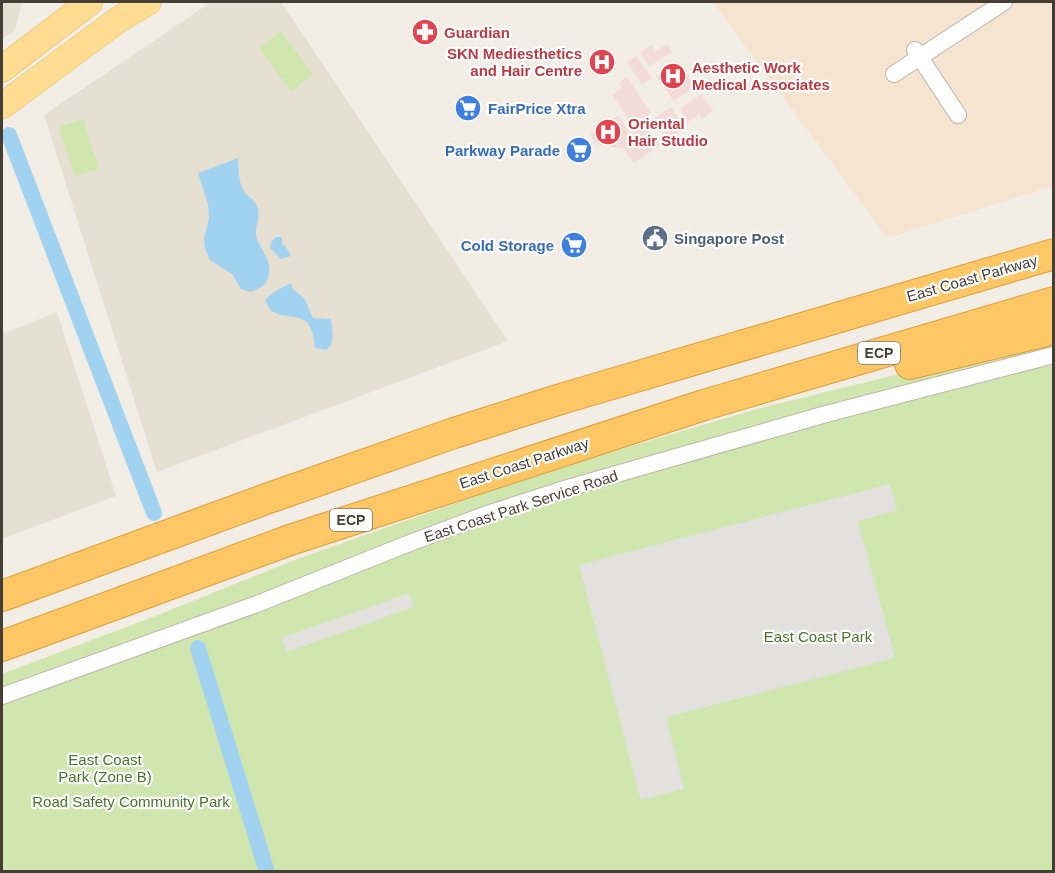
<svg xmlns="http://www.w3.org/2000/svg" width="1055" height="873" font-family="Arial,sans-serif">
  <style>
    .residential { fill: #e6e0d3 }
    .commercial { fill: #f5e4d0 }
    .medical { fill: #f3dbd8 }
    .green { fill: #cfe7ae }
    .parking { fill: #e3e1dd }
    .water { fill: #a1d2f0 }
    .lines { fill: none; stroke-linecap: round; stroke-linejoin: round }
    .canal { stroke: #a1d2f0; stroke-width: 16 }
    .minor-casing { stroke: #beb6a8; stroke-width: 18 }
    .primary-casing { stroke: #e3b963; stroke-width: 27 }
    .motorway-casing { stroke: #dd9b35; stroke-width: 32 }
    .minor { stroke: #fff; stroke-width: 16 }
    .primary { stroke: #fedd93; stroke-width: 26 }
    .motorway { stroke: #fdc766; stroke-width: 30 }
    .labels { text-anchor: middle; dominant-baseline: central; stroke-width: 4.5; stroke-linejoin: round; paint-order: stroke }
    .shield { fill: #fff; stroke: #7d7872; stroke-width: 1.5 }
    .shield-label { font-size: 14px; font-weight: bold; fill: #453e35 }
    .health-label { font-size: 15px; font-weight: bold; fill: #be3a42; stroke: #fff; text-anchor: start }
    .shop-label { font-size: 15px; font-weight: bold; fill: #366cbe; stroke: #fff; text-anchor: end }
    .service-label { font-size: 15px; font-weight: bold; fill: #4e5e75; stroke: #fff; text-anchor: start }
    .street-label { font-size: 15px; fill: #453e35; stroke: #fff }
    .park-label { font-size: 15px; fill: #487628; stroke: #fff }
  </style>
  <rect width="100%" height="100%" fill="#f3eee5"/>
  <path class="residential" d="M2 2H22L15 31 2 39Z
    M211 2H281L508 341 157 472 44 115Z
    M57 312 116 496 2 539V334Z"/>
  <path class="commercial" d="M713 2H1053V186L887 238Z"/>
  <path class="medical" d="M667 44 672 52 650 66 640 53 651 45 656 51Z
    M604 48 616 65 600 75 589 59Z
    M636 56 652 78 642 85 627 62Z
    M678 61 695 86 674 101 656 76Z
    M627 77 651 113 633 126 612 95 622 88 619 82Z
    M701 94 713 111 702 119 699 114 688 122 680 109Z
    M671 107 685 128 667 140 653 119Z
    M618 115 630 134 644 124 659 146 634 163 622 147 619 148 596 144 590 135Z"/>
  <path class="green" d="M281 31 313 75 291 92 259 48Z
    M83 119 99 169 75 176 59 127Z
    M1053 336V871L2 872V674L163 613 297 559 547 471 757 409Z"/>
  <path class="parking" d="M890 484 897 510 858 521 895 658 666 717 684 789 641 800 579 565Z
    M409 593 414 607 287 652 281 638Z"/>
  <path class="water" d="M238 158C239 168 238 182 244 191 249 198 256 200 258 209 260 218 256 224 256 233 256 242 264 250 267 259 271 266 270 279 264 285 260 288 255 290 251 292L241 289 232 274 210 260 205 249 204 238 209 219 208 204 198 173Z
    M276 237H282V244L286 247 291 256 281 259 270 248 271 242Z
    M291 283 293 289 304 298 313 318 331 319C332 330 336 344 326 350L315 348C314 342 314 335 311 329 304 310 282 322 270 309 268 306 267 303 265 300 272 292 281 288 291 283Z"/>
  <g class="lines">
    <path class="canal" d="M9 135 154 513
      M198 648 267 872"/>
    <defs>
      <path id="minor" d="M915 50 958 115
        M894 74 1004 2
        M2 696 257 604 402 546 487 514 561 490 826 414 1054 355"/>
      <path id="primary" d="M2 69 90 2
        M2 106 118 20 148 2"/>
      <path id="motorway" d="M910 364 1054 329
        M2 596 266 499 454 433 564 398 1054 254
        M2 646 290 540 704 405 1054 302"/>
    </defs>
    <use href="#minor" class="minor-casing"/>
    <use href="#primary" class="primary-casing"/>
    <use href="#motorway" class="motorway-casing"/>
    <use href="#minor" class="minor"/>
    <use href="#primary" class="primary"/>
    <use href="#motorway" class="motorway"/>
  </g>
  <defs>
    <symbol id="pharmacy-disc" viewBox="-11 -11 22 22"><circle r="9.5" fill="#e0444e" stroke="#fff"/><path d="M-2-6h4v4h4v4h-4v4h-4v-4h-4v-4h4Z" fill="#fff"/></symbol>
    <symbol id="hospital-disc" viewBox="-11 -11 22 22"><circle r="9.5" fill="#e0444e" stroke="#fff"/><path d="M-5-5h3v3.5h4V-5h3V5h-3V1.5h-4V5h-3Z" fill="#fff"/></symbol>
    <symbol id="supermarket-disc" viewBox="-11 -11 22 22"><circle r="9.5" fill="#3f7fe0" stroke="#fff"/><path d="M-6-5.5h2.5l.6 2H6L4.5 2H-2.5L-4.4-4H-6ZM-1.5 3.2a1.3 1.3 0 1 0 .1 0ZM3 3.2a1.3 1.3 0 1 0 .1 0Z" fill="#fff"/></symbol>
    <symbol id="civic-disc" viewBox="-11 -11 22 22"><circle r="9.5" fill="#5c6f8a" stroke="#fff"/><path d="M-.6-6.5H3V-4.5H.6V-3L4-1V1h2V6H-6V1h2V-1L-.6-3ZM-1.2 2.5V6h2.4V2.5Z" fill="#fff"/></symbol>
  </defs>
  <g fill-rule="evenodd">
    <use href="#pharmacy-disc" x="410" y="17" width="30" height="30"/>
    <use href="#hospital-disc" x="587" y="47" width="30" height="30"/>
    <use href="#hospital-disc" x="658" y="61" width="30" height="30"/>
    <use href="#supermarket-disc" x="453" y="93" width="30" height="30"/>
    <use href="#hospital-disc" x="593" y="117" width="30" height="30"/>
    <use href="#supermarket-disc" x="564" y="135" width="30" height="30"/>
    <use href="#civic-disc" x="640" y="223" width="30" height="30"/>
    <use href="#supermarket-disc" x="559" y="230" width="30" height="30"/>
  </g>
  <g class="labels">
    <g class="shield">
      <rect x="858" y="342" width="42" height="22" rx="4.5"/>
      <rect x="330" y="509" width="42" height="22" rx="4.5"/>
    </g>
    <g class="shield-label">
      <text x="879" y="353">ECP</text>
      <text x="351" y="520">ECP</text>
    </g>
    <g class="health-label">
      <text x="444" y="32">Guardian</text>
      <text x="582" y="53" text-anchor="end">SKN Mediesthetics<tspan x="582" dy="17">and Hair Centre</tspan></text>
      <text x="692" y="67">Aesthetic Work<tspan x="692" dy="17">Medical Associates</tspan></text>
      <text x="628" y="123">Oriental<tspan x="628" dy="17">Hair Studio</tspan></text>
    </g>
    <g class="shop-label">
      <text x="488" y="108" text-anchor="start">FairPrice Xtra</text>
      <text x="560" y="150">Parkway Parade</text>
      <text x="554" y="245">Cold Storage</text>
    </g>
    <g class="service-label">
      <text x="674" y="238">Singapore Post</text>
    </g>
    <g class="street-label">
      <text transform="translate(972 278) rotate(-16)">East Coast Parkway</text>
      <text transform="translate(524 463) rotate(-18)">East Coast Parkway</text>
      <text transform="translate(521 506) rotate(-18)">East Coast Park Service Road</text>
    </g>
    <g class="park-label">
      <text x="818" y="636">East Coast Park</text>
      <text x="105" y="759">East Coast<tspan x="105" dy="17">Park (Zone B)</tspan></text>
      <text x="131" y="801">Road Safety Community Park</text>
    </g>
  </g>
  <rect width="1055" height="873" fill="none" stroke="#453e35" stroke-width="6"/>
</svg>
